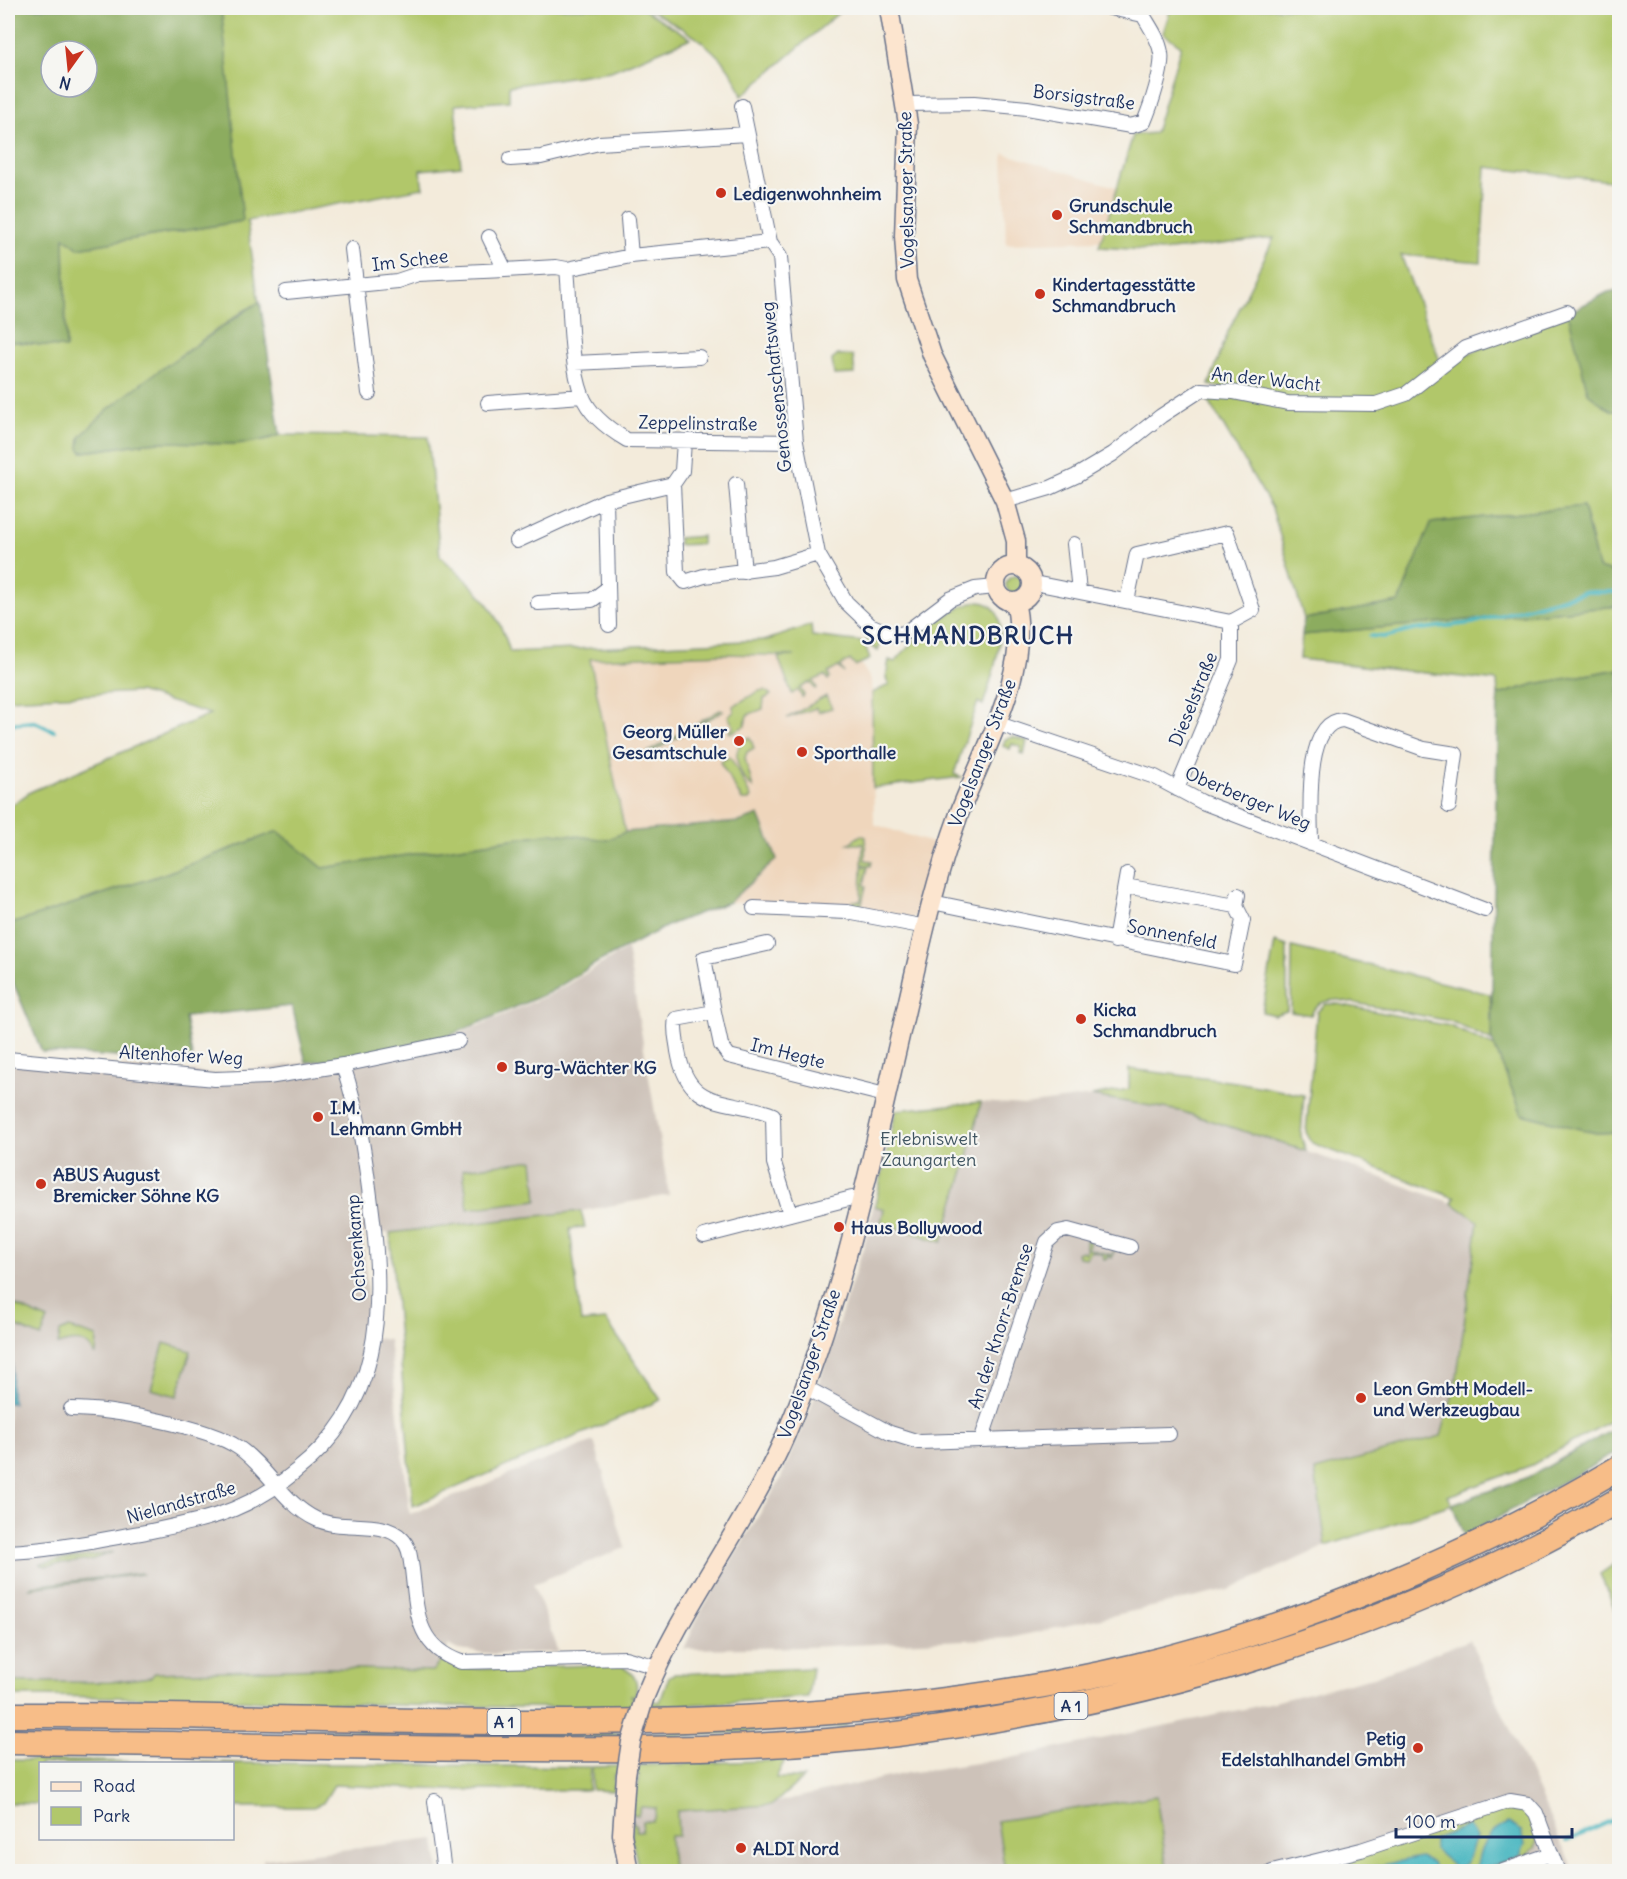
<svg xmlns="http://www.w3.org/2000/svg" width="1627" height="1879" font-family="Delius,sans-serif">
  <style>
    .built { fill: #efd6bc }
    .industrial { fill: #cdc2b9 }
    .green { fill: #b1c76b; stroke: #667b64; stroke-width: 1.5 }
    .forest { fill: #8cac5f; stroke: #546e5e; stroke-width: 1.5; fill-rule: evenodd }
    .water { fill: #47b6c0; stroke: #31728f; stroke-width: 1.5 }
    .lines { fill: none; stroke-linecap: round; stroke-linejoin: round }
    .stream { stroke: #47b6c0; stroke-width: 4 }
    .street-casing { stroke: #67718a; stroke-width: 16 }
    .secondary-casing { stroke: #67718a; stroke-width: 21 }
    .highway-casing { stroke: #67718a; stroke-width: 27 }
    .street { stroke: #fff; stroke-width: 14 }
    .secondary { stroke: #fce5cf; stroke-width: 18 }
    .highway { stroke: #f7bd88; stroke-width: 24 }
    .secondary-bridge-casing { stroke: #67718a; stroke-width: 21; stroke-linecap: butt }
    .secondary-bridge { stroke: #fce5cf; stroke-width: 18 }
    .poi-dot { fill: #c8321e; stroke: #f6f6f2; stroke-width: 2 }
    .labels { text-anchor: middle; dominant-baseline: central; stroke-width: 4.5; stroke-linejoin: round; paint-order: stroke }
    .shield { fill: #f6f6f2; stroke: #5d6b8a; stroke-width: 1.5 }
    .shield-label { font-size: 16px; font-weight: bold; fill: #1b2f5e }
    .street-label { font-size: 18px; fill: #1b2f5e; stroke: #f6f6f2 }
    .poi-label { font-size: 18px; font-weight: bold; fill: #1b2f5e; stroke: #f6f6f2; text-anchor: start }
    .park-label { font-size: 18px; fill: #405561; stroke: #f6f6f2 }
    .district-label { font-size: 24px; font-weight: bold; letter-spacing: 1.5px; fill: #1b2f5e; stroke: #f6f6f2 }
  </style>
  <rect width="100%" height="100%" fill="#f6f6f2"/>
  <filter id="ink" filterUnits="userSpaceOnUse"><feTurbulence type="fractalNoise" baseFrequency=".0167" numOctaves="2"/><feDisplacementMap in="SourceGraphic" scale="12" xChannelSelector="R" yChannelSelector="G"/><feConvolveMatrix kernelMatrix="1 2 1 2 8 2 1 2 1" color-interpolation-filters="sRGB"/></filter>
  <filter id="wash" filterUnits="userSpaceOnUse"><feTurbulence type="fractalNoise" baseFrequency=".008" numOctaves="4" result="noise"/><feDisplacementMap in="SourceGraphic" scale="24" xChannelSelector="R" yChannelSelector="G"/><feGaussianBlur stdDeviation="1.35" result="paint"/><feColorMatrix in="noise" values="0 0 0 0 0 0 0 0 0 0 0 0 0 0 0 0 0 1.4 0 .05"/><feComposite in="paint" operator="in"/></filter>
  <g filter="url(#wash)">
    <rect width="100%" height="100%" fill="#f3ebdb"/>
    <path class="built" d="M1003 153 1119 188 1100 241 1006 244Z
      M726 654 854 660 861 664 871 680 872 693 874 824 938 845 919 914 911 918 894 917 861 908 729 902 777 859 759 815 739 822 625 832 589 659Z"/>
    <path class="industrial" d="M627 949 669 1195 581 1211 390 1233H363L368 1306 363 1336 389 1340 410 1514 594 1441 625 1548 533 1584 559 1652 494 1654 458 1650 448 1645 445 1675 8 1682V1059L222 1074 386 1052 451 1038 551 994Z
      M1092 1096 1180 1111 1338 1162 1452 1203 1478 1221 1456 1383 1441 1436 1316 1471 1326 1546 1229 1590 1010 1638 806 1647 684 1649 700 1613 779 1482 811 1408 865 1242 896 1110 981 1102 1024 1105Z
      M1470 1640 1574 1871H639L631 1824 632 1805 678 1810 777 1802 907 1773 1011 1758 1249 1708 1373 1677Z
      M435 1839 439 1871H265L263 1859Z"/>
    <path class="green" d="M220 8H642L691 38 611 71 509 86V101L455 105 461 166 420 170 423 188 247 221 259 303 245 310 171 362 107 410 79 448 83 452C109 450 134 443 161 442 201 441 241 450 280 435L428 437 440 556C475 588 497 605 510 652L767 640 811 625 812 636 864 642 870 659 855 666 850 660 840 666 844 673 838 667 828 673 830 678 828 680 825 675 813 681 817 688 815 689 810 682 800 688 804 695 802 697 798 690 792 694 778 657 795 656 726 654 590 659 625 832 607 840 552 833 323 868 278 831 164 874 8 925V808L30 792 210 714 139 692 8 699V341L66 348 64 237 78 248 242 221Z
      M647 8H844L742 96C729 52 685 29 647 8Z
      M1171 8H1619V182L1486 167 1481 262 1401 255 1441 364C1429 373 1417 385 1404 391 1354 417 1261 396 1209 385L1228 332 1274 238 1162 251 1099 247 1133 135 1155 133 1181 46 1163 33Z
      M1568 313 1611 411H1619V574L1598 568 1583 506 1432 523 1399 602 1304 619 1272 508 1204 393 1376 405 1452 360Z
      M838 355 853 356 855 374 834 375 832 360Z
      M702 536V544L678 545V538Z
      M1006 585a9 9 0 1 1 18 0a9 9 0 1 1-18 0Z
      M975 602C1022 599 990 682 983 705L978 702 954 774 961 777 873 788 872 693 889 685 886 678 889 660 895 662C917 636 942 612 975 602Z
      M1619 606V669L1535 684 1498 695 1497 681 1300 659 1302 635Z
      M861 627 881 642 878 651 870 645Z
      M765 690 771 695 764 699 763 709 747 715 745 726 730 733 729 731 734 727 728 716 734 712 733 706 759 691Z
      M826 696 832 708 818 712 816 708 787 718Z
      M720 710 723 711 649 754 648 752Z
      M750 737 754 748 747 752 745 758 753 788C738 777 727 746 750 737Z
      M1013 737 1027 741 1024 755 1020 753 1021 747 1012 744 1010 749 1003 746 1005 739Z
      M729 757 731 758 751 797 749 800H742L720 762Z
      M861 835 866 837 865 860 872 861 871 866 862 864 863 844H848Z
      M862 866 868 867 864 885 866 886 861 908 855 907 853 901H861Z
      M1275 942 1287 946V1011L1274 1015 1262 1012Z
      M1292 947 1490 994 1492 1041 1450 1021 1339 1000C1325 1001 1317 1001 1311 1015L1291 1012Z
      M1325 1004H1338L1450 1026 1495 1047 1522 1114 1596 1133 1619 1132V1416L1532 1465 1448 1496 1452 1504 1326 1546 1315 1471 1441 1436 1456 1383 1478 1221 1452 1203 1455 1198 1312 1143 1306 1132 1317 1012Z
      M1129 1069 1236 1082 1304 1095 1301 1136 1306 1151 1180 1111 1092 1096 1129 1089Z
      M981 1102 967 1161 942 1242 881 1223 884 1209 875 1206 896 1110Z
      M533 1160 537 1200 468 1209 463 1169Z
      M581 1211 585 1227 570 1229 581 1322 606 1320 661 1400 413 1506 390 1233Z
      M1086 1240 1090 1241 1088 1249 1112 1255 1115 1248 1112 1258 1107 1255V1259L1104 1260 1103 1254 1092 1251 1086 1258 1078 1257 1077 1253 1082 1251 1086 1253Z
      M14 1305 48 1320 41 1337 8 1323Z
      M69 1328 97 1337 96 1354H94C89 1338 71 1340 58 1345L60 1332Z
      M164 1343 191 1351 177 1396 151 1389Z
      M113 1552 91 1560 46 1566 39 1564Z
      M1619 1561V1619L1600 1574Z
      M140 1573 142 1574 30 1588 32 1586Z
      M441 1661 459 1667 480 1669 624 1664V1668C636 1675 639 1683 635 1696L631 1695 632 1698 660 1702 669 1676 674 1674 812 1668 808 1697C747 1701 687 1706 626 1707 420 1710 214 1696 8 1696V1682H109L151 1677 155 1673 327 1668 432 1671Z
      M845 1723 847 1725 844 1727 645 1737 646 1733Z
      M72 1726V1730H8V1727Z
      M308 1730 621 1733 620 1737 309 1735Z
      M8 1760 590 1767 589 1790H448L334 1785 323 1803 313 1807H233L232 1764H40V1804L8 1803Z
      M785 1760 776 1778H803L772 1805 677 1811 678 1836H670L672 1871H639L632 1840V1820L636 1825V1831H642L643 1821H652L655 1817 656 1808 641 1807 638 1815 632 1814 639 1774H614L613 1791 592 1790V1767Z
      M1156 1796 1167 1868 1144 1872 1005 1871 997 1821Z
      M1509 1807 1522 1809 1530 1815 1538 1837 1535 1848 1523 1858 1483 1871 1297 1872Z"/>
    <path class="forest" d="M8 8H220L222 15 243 221 78 248 64 237 66 348 8 341ZM51 51H87V87H51Z
      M1619 290V411H1611L1588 393 1568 313 1608 292Z
      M260 301 280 435C241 450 201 441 160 442 134 443 109 450 82 452L79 448 80 437 107 410 147 379Z
      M1583 506 1598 568 1619 574V606L1302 635 1304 619 1399 602 1431 523Z
      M1619 669V1132L1596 1133 1522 1114 1491 1038 1498 695 1535 684Z
      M759 815 777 859 729 902 671 924 598 962 550 992 451 1035 351 1058 306 1062 292 1006 185 1017 193 1062 42 1052 8 970V925L164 874 278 831 323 868 552 833 607 840 625 832 739 822Z
      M1619 1426V1451L1464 1536 1452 1504 1531 1476Z"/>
    <path class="water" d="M8 1350H12L9 1363H12L11 1396 13 1403H8Z
      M1508 1823 1522 1831 1525 1844 1520 1856 1476 1871C1478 1851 1487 1830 1508 1823Z
      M1468 1826 1476 1837 1466 1864 1456 1868 1434 1849V1839Z
      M1420 1857 1432 1862 1435 1871H1354Z"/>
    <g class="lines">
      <path class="stream" d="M1370 636 1384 637 1413 630 1472 623 1585 592H1619
        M8 724 35 722 54 731
        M1567 1841 1620 1817"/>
    </g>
  </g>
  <g filter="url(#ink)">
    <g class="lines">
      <defs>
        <path id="street" d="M906 104 974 103 1027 108 1131 126 1144 122C1150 108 1164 68 1161 53 1159 39 1150 27 1143 15L1110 8
          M742 106 770 242 780 257 796 442 818 554 846 602 870 625 893 635 905 633 950 599 975 589 996 587
          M510 159 541 157 599 143 747 134
          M628 219 631 256
          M489 237 505 270 556 267 567 269 631 256 770 242
          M352 249 369 393
          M567 269C571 307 569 359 582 395 589 414 610 430 627 440L796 442
          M286 292 397 281 418 274 505 270
          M575 363 699 357
          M488 403 582 396
          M673 484 677 572 685 582 704 576 774 567 818 554
          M736 484 744 572
          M606 500 609 625
          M1005 501 1050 488 1076 476 1113 454 1161 416 1201 390 1233 392 1288 403 1376 404 1406 394 1465 348 1567 312
          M517 541 606 500 673 484 682 471 684 441
          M1074 544 1079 591
          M1032 585 1039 584 1231 622
          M1127 601 1137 554 1227 533 1253 610 1231 622V660L1177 789
          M538 603 592 600 608 588
          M996 723 1155 777 1202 802 1485 910
          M1311 844C1311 815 1303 721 1343 720L1424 749 1456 754 1449 806
          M1125 886 1236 906
          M932 902 1234 964 1243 920 1236 906 1238 895
          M754 908 847 912 926 927
          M1115 941 1127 874
          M714 1012 704 958 767 944
          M8 1059 215 1079 268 1077 343 1065 458 1041
          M790 1214 774 1163 773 1115C728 1097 688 1112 678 1051 677 1041 673 1029 676 1019L714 1012 721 1045 729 1056 885 1095
          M704 1236 852 1198 860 1199
          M805 1387 890 1433 919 1442 1169 1434
          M71 1409C111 1409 207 1426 239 1448 267 1467 284 1504 316 1519 343 1532 382 1518 402 1539 410 1547 410 1558 412 1569 417 1610 415 1646 461 1662L625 1658 657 1667
          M982 1438 1047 1242 1058 1232 1068 1230 1130 1247
          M8 1552C55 1550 100 1540 146 1532 175 1526 207 1520 234 1509 256 1500 278 1486 296 1471 381 1405 385 1311 372 1212 366 1162 359 1113 343 1065
          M435 1801 444 1872
          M1272 1872 1361 1850 1510 1801 1528 1804 1536 1813 1558 1872
          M1500 1872 1551 1854"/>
        <path id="secondary" d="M889 8 908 124 904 236 907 280 932 355 1005 501 1016 541V566
          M996 584a18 18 0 1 1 36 0a18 18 0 1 1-36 0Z
          M645 1696C682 1604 747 1525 786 1434 842 1303 871 1161 903 1023 919 953 934 882 959 814 982 753 1032 669 1015 602
          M626 1775 622 1834 629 1872"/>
        <path id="highway" d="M8 1715C383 1712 766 1753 1136 1666 1303 1626 1472 1555 1620 1467
          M8 1742C182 1743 357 1749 531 1749 653 1750 776 1749 897 1734 1151 1701 1398 1631 1620 1499"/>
      </defs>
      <use href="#street" class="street-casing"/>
      <use href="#secondary" class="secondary-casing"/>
      <use href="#highway" class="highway-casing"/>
      <use href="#street" class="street"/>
      <use href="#secondary" class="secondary"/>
      <use href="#highway" class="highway"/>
      <defs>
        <path id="secondary-bridge" d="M626 1775 631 1742 645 1696"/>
      </defs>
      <use href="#secondary-bridge" class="secondary-bridge-casing"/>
      <use href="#secondary-bridge" class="secondary-bridge"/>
    </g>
  </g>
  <g class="poi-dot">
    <circle cx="721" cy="193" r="6"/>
    <circle cx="1057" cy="215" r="6"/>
    <circle cx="1040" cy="294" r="6"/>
    <circle cx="739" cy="741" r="6"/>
    <circle cx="802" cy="752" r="6"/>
    <circle cx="1081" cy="1019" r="6"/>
    <circle cx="502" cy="1067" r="6"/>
    <circle cx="318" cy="1117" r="6"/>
    <circle cx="41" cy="1184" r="6"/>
    <circle cx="839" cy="1227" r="6"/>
    <circle cx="1361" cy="1398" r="6"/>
    <circle cx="1418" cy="1748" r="6"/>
    <circle cx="741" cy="1848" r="6"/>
  </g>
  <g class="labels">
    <g class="shield">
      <rect x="1054.5" y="1693" width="33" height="26" rx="4.5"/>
      <rect x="487.5" y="1709" width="33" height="26" rx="4.5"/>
    </g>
    <g class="shield-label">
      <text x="1071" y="1706">A 1</text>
      <text x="504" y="1722">A 1</text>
    </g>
    <g class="street-label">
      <text transform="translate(1084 97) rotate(7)">Borsigstraße</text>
      <text transform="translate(906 190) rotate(-91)">Vogelsanger Straße</text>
      <text transform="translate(410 260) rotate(-7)">Im Schee</text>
      <text transform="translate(1266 379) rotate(6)">An der Wacht</text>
      <text transform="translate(776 387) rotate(-96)">Genossenschaftsweg</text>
      <text transform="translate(698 423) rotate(1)">Zeppelinstraße</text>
      <text transform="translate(1193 699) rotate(-68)">Dieselstraße</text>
      <text transform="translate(982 753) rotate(-69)">Vogelsanger Straße</text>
      <text transform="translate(1248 798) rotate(23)">Oberberger Weg</text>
      <text transform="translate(1172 934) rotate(11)">Sonnenfeld</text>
      <text transform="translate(788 1053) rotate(14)">Im Hegte</text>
      <text transform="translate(181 1055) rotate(3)">Altenhofer Weg</text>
      <text transform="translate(356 1248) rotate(-94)">Ochsenkamp</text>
      <text transform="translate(1000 1326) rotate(-72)">An der Knorr-Bremse</text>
      <text transform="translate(809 1364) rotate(-71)">Vogelsanger Straße</text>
      <text transform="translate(181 1502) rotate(-16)">Nielandstraße</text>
    </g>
    <g class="poi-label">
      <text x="733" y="193">Ledigenwohnheim</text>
      <text x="1069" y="205">Grundschule<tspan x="1069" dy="21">Schmandbruch</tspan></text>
      <text x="1052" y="284">Kindertagesstätte<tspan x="1052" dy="21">Schmandbruch</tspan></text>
      <text x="727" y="731" text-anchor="end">Georg Müller<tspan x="727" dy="21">Gesamtschule</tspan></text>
      <text x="814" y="752">Sporthalle</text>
      <text x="1093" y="1009">Kicka<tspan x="1093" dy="21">Schmandbruch</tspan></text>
      <text x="514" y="1067">Burg-Wächter KG</text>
      <text x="330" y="1107">I.M.<tspan x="330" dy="21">Lehmann GmbH</tspan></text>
      <text x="53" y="1174">ABUS August<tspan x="53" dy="21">Bremicker Söhne KG</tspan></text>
      <text x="851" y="1227">Haus Bollywood</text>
      <text x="1373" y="1388">Leon GmbH Modell-<tspan x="1373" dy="21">und Werkzeugbau</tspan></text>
      <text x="1406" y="1738" text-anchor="end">Petig<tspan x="1406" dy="21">Edelstahlhandel GmbH</tspan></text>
      <text x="753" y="1848">ALDI Nord</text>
    </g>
    <g class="park-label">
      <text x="929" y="1138">Erlebniswelt<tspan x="929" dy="21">Zaungarten</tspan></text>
    </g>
    <g class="district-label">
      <text x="968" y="635">SCHMANDBRUCH</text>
    </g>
  </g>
  <rect width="1627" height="1879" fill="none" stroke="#f6f6f2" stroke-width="30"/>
  <rect x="39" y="1762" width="195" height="78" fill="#f6f6f2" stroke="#9ea6b7" stroke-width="1.5"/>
  <rect x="51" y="1782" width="30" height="9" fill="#fce5cf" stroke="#9ea6b7" stroke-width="1.5"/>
  <text x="93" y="1792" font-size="18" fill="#1b2f5e">Road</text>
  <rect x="51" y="1807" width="30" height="18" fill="#b1c76b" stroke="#9ea6b7" stroke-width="1.5"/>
  <text x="93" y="1822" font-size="18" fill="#1b2f5e">Park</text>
  <g transform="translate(69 69) rotate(195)"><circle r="28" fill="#f6f6f2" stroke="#9ea6b7" stroke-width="1.5"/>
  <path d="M0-4.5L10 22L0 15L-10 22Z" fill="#c8321e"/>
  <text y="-9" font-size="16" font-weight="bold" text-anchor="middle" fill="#1b2f5e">N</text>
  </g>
  <path d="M1396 1828v9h176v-9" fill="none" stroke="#1b2f5e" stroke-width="3"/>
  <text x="1405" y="1828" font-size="18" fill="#1b2f5e" stroke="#f6f6f2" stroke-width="4.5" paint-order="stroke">100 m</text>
</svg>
